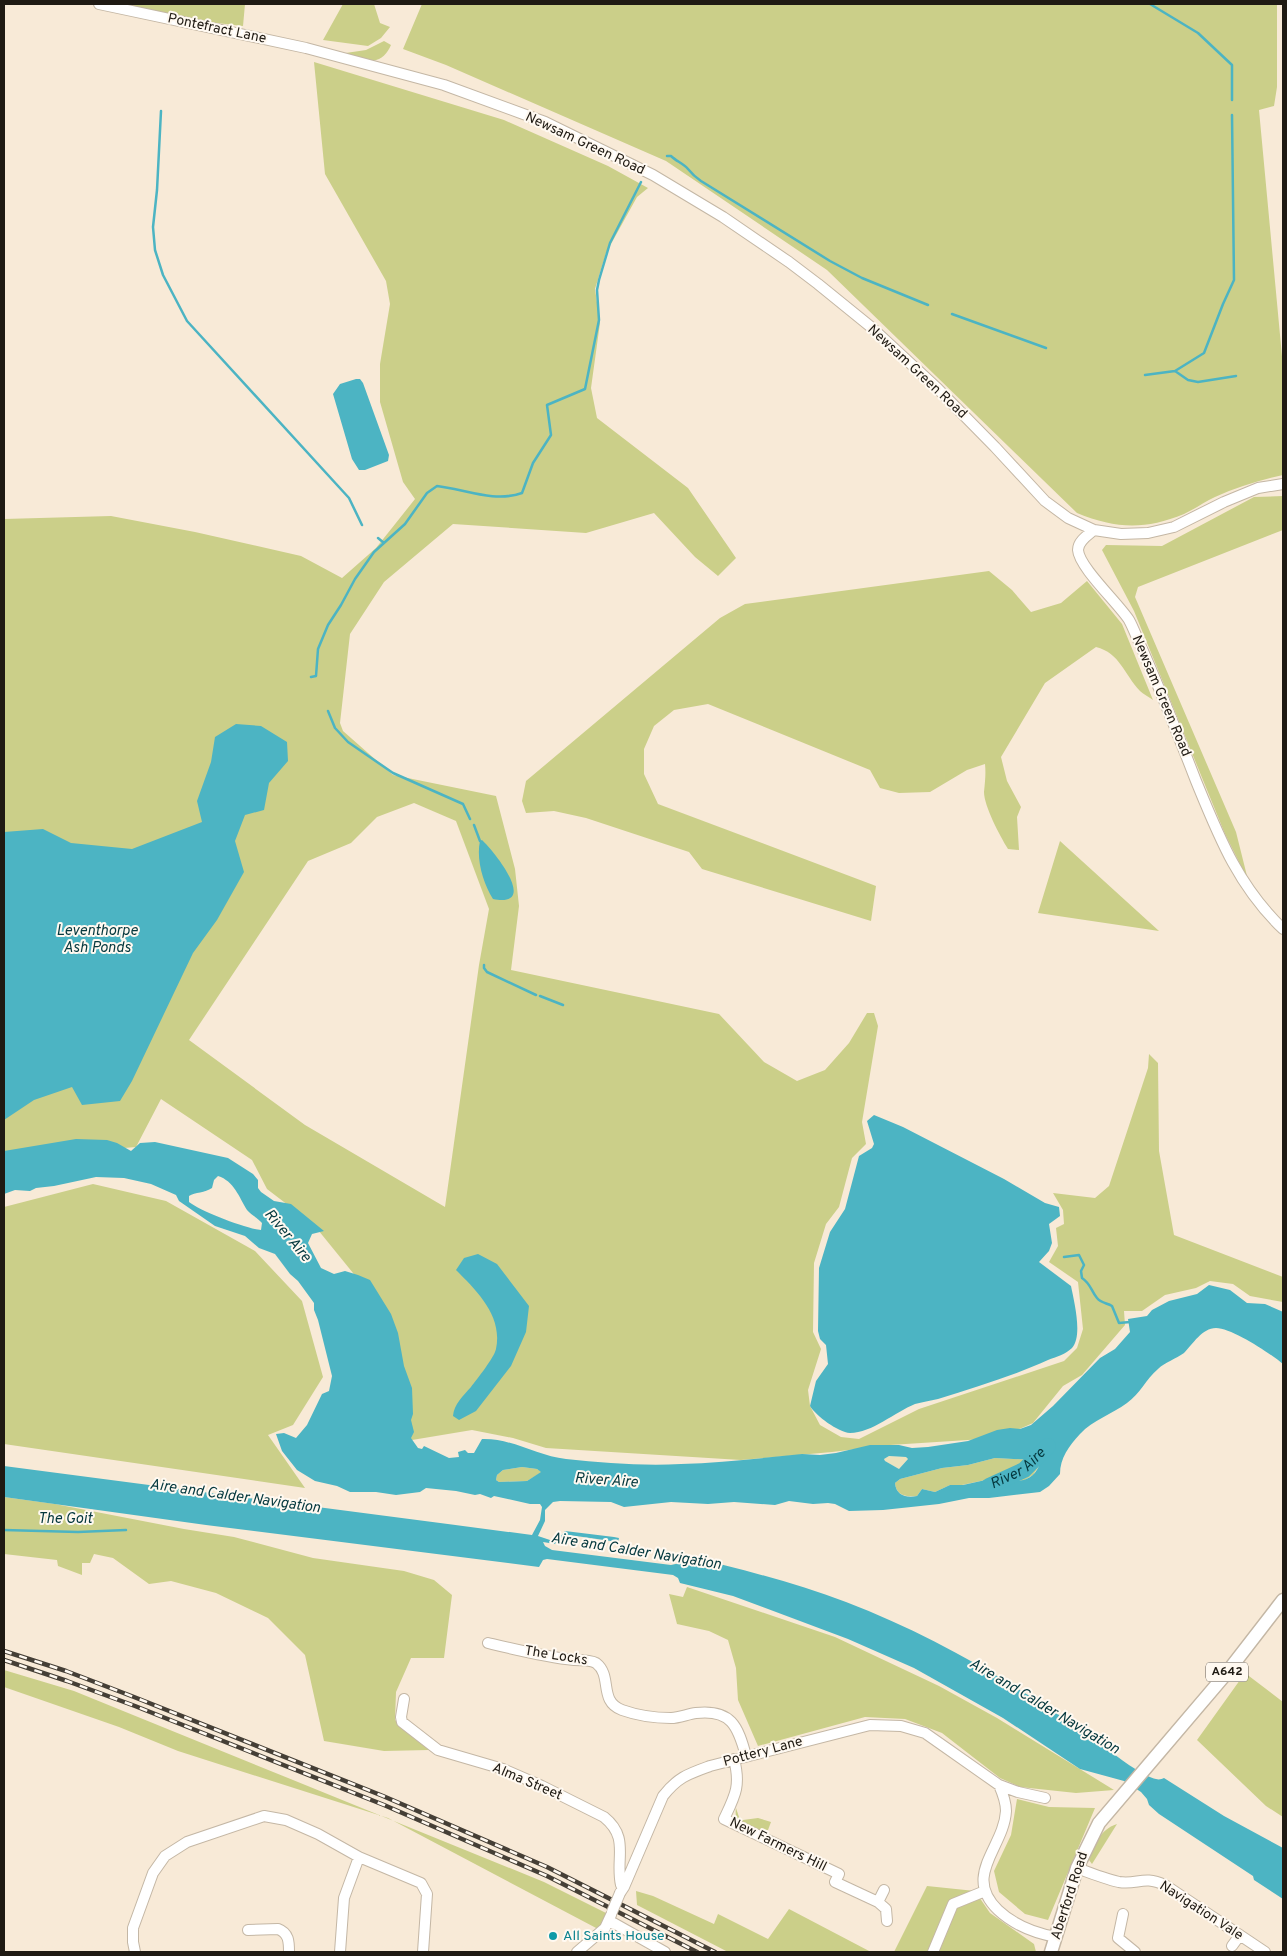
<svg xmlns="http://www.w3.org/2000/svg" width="1287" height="1956" font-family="Overpass,sans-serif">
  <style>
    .green { fill: #cbcf89; fill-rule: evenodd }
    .sand { fill: #ede3be }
    .water { fill: #4cb4c3; fill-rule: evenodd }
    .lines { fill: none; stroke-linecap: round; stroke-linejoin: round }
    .stream { stroke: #4cb4c3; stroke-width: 2.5 }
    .river { stroke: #4cb4c3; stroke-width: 16 }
    .minor-casing { stroke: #c4b7a5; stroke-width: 12 }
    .major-casing { stroke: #c4b7a5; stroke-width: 15 }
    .minor { stroke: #fff; stroke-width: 10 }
    .major { stroke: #fff; stroke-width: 12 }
    .rail-casing { stroke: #453f36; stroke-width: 4.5 }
    .rail { stroke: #fff9f1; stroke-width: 2.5; stroke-dasharray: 8; stroke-linecap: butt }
    .minor-bridge-casing { stroke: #c4b7a5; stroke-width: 12; stroke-linecap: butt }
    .minor-bridge { stroke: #fff; stroke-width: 10 }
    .culture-dot { fill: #0f9aa8; stroke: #fff9f1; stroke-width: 2 }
    .labels { text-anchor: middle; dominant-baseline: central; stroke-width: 4; stroke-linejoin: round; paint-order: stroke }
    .shield { fill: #fff9f1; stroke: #625d56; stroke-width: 1 }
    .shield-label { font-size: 12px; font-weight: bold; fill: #1f1a13 }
    .street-label { font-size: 14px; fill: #1f1a13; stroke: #fff9f1 }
    .culture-label { font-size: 14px; fill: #0d838f; stroke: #fff9f1; text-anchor: start }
    .water-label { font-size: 15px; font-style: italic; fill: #05383e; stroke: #fff9f1 }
  </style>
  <rect width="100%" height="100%" fill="#f8ead7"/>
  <path class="green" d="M125 4H245L243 26 208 22Z
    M343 4H374L380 23 390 27 381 38 368 46 323 40Z
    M422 4H1277V87L1274 106 1259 110 1283 367V475C1259 480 1237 487 1215 497 1204 502 1195 509 1184 514 1145 530 1116 529 1077 513L827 270 666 161 446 65 403 49Z
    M384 41 391 45C387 54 382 59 373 61L339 54 366 50Z
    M314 62 504 120 608 166 648 188 637 197 606 253 595 289 600 323 591 388 597 418 688 488 736 558 718 576 695 557 654 513 586 533 453 524 384 582 350 634 340 723 343 731 393 775 496 796 515 869 519 906 511 970 719 1014 764 1062 797 1081 825 1070 849 1043 867 1013H874L878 1026 862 1122 866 1144 852 1158 839 1207 826 1224 814 1263 813 1332 821 1349 808 1390 810 1406 820 1425 841 1437 859 1439 919 1409 1064 1361 1077 1348 1083 1329 1078 1282 1049 1262 1058 1246 1056 1228 1064 1224 1063 1210 1053 1193 1095 1198 1109 1186 1148 1068 1149 1054 1158 1063 1159 1151 1174 1235 1283 1277V1302L1250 1296 1233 1284 1210 1281 1196 1288 1165 1295 1142 1311H1124L1125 1325 1082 1375 1063 1386 1033 1423 999 1438 890 1445 832 1452 741 1460 546 1448 513 1438 472 1430 406 1441 378 1316 353 1273 314 1225 267 1189 252 1160 161 1099 136 1147 4 1158V519L111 516 195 532 301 556 342 578 376 548 415 499 403 482 380 402V364L390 304 386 281 325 174ZM414 803 456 821 489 909 479 965 445 1207 305 1125 189 1040 308 861 351 843 377 817Z
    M1283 496V530L1138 587 1135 597 1236 832 1248 880 1225 834 1134 611 1102 550 1106 545 1162 546 1254 497Z
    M989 571 1012 590 1031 612 1061 603 1087 581 1122 624 1153 700C1149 697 1143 694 1140 691 1124 674 1120 653 1096 647L1045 683 1001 757 1007 781 1021 807 1017 817 1019 850 1008 849C1000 836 984 806 984 792 985 782 986 774 985 764L967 770 930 792 899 793 880 788 870 770 708 704 674 710 654 726 644 749V774L658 804 876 886 871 921 702 869 689 852 586 818 554 811 526 813 522 801 526 781 720 618 745 604Z
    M1060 841 1159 931 1038 913Z
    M93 1184 166 1201 255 1251 302 1301 323 1377 293 1425 268 1435 305 1488 4 1444V1207Z
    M995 1458 1033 1460 1037 1461 1039 1466 1033 1475 1023 1481 1003 1478 997 1480 990 1479 962 1485H950L935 1492 922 1489 917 1496C907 1497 896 1496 895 1483L900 1479 942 1468 968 1465Z
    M522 1467 537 1469 542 1472 527 1481 499 1482 496 1480 497 1475 503 1470Z
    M4 1497 55 1504 184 1529 234 1537 313 1558 404 1571 434 1580 452 1595 444 1658H411L396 1692 395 1720 428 1743 429 1750 384 1751 324 1741 305 1655 268 1618 216 1593 171 1581 149 1584 113 1558 94 1554 90 1563H82V1575L58 1566 57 1560 4 1554Z
    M687 1587 835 1637 939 1686 997 1718 1114 1790 1076 1793 1020 1787 1000 1778 942 1733 905 1719 865 1717 758 1746 738 1700 736 1668 728 1640 709 1631 677 1624 669 1594 683 1597Z
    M4 1670 74 1691 544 1882 608 1914 598 1929 388 1818 178 1751 119 1727 4 1687Z
    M1245 1673 1283 1702V1817L1266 1806 1197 1740Z
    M1017 1799 1049 1807 1095 1808 1048 1920 1025 1914 999 1892 994 1871 1011 1835Z
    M736 1808 739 1817 743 1820 758 1818 771 1822 768 1830 760 1832C748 1827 733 1824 736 1808Z
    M1117 1824 1092 1864 1089 1860C1096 1844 1099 1830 1117 1824Z
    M927 1886 975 1891 990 1913 1034 1944 1036 1952H894Z
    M636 1891 653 1896 714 1924 718 1914 768 1939 789 1909 871 1952H728L637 1905Z"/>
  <path class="sand" d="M889 1456 906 1457 908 1459 899 1469 885 1461 884 1459Z"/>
  <path class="water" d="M356 379H360L363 383 389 455 388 461 365 470H359L352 459 333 394 340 384Z
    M236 724 261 726 287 742 288 761 269 783 264 810 245 815 235 841 244 872 217 920 193 953 132 1081 120 1101 82 1105 72 1087 34 1100 4 1120V832L43 829 71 843 132 849 202 822 197 801 211 762 215 737Z
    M482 840C494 851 540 908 493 899 483 883 476 859 480 841Z
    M874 1115 903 1127 1004 1179 1045 1203 1059 1207 1060 1216 1049 1224 1052 1243 1049 1251 1039 1262 1071 1286C1074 1301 1083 1336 1072 1348 1066 1354 1056 1357 1048 1360 1013 1376 975 1387 938 1399 930 1401 922 1402 915 1404 895 1412 872 1433 850 1433 838 1432 816 1416 810 1406L816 1381 828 1364 826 1345 820 1339 818 1331 819 1268 830 1232 845 1209 859 1156 872 1148 874 1144 867 1121Z
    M76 1139 107 1140 117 1143 131 1151 140 1143 155 1142 228 1158 253 1174 258 1180V1188L261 1192 274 1201 291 1204 324 1231 312 1234 308 1243 321 1268 334 1274 345 1271 358 1275 370 1280 391 1314 398 1333 404 1366 412 1388 413 1414 411 1420 414 1432 411 1438 418 1448 422 1449 424 1446 449 1458 459 1457 458 1452 465 1450 468 1453H474L482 1439C512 1438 537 1456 566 1459 604 1463 643 1466 681 1464 721 1463 762 1458 802 1454L820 1455 836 1453 870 1445H899L912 1448 928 1447 968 1441 997 1430 1010 1428 1020 1429 1031 1425 1053 1406 1100 1358 1115 1349 1130 1332 1128 1319 1147 1316 1152 1310 1169 1301 1197 1294 1209 1285 1230 1290 1247 1303 1265 1304 1281 1311 1283 1312V1364C1271 1354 1232 1328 1216 1328 1202 1328 1193 1344 1184 1353 1176 1359 1165 1362 1158 1369 1146 1379 1140 1394 1127 1403 1112 1414 1093 1420 1080 1434 1069 1446 1060 1458 1060 1474L1049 1486 1040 1492 989 1498H969L939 1504 883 1510 849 1511 835 1504 828 1503 813 1504 789 1501 775 1505 734 1502 708 1504 671 1502 624 1507 611 1502 560 1501 553 1502 545 1510V1521L538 1536 556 1542 555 1544 543 1542 545 1546 552 1550 671 1565 680 1563 685 1555C739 1569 794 1582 846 1602 940 1638 1023 1689 1105 1746 1112 1754 1146 1778 1156 1779 1159 1780 1162 1779 1164 1778L1224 1816 1283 1848V1899L1254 1880 1253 1876 1159 1814 1149 1805 1147 1799 1141 1792 1124 1781 1080 1769 1003 1718 914 1668 848 1639 733 1596 680 1583 678 1578 673 1575 547 1559 543 1560 539 1567 206 1525 4 1497V1466L532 1535 540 1520 542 1507 540 1504H530L494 1496 491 1498 480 1494 475 1495 456 1491 426 1488 420 1492 396 1495 376 1492H350L337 1486 315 1481 297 1470 282 1451 276 1434 284 1433 296 1438 307 1425 322 1394 329 1391 332 1376 318 1320 314 1310V1303L298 1281 290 1274 275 1254 259 1248 245 1236 215 1226 179 1201 176 1195 151 1184 124 1178 96 1177 54 1186 36 1188 30 1191 15 1190 4 1194V1151ZM218 1176C234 1181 239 1197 247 1210 251 1215 258 1218 262 1223L261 1230C247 1229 200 1211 189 1202V1196C195 1192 205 1193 212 1188L214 1180ZM889 1456 906 1457 908 1459 899 1469 885 1461 884 1459ZM995 1458 1033 1460 1037 1461 1039 1466C1032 1482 1016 1484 1002 1477L997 1480 990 1479 963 1485H950L935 1492 922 1489 917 1496C907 1498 896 1496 895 1483L900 1479 942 1468 968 1465ZM522 1467 537 1469 541 1472 527 1481 499 1482 496 1480 497 1475 503 1470Z
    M478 1254 497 1264 529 1306 526 1332 511 1366 476 1411 459 1420 453 1416C454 1404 463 1396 471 1387 477 1379 494 1358 496 1349 503 1316 477 1291 456 1270L464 1258Z
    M565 1531 614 1537 619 1538 618 1542 569 1535 563 1538H559Z"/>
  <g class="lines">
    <path class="stream" d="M1150 4 1198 33 1232 65V100
      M161 111 157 190 153 227 155 250 163 275 187 321 349 498 362 525
      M667 156H671C676 161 684 164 688 169 692 174 695 177 701 181L830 261 862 278 928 305
      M952 314 1046 348
      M1175 371 1188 380 1198 382 1236 376
      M1145 375 1175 371 1204 353 1223 304 1234 280 1232 115
      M378 538 384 543
      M311 677 316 676 318 649 328 625 341 605 355 579 374 552 405 524 427 493 437 486C464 489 494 503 522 493L533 463 551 435 547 405 585 389 599 320 597 290 599 280 610 243 641 182
      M328 711 335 728 348 742 393 773 463 804 470 819
      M474 825 480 841
      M484 965V968L487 972 536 995
      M540 996 563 1005
      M1064 1257 1079 1255 1084 1265 1081 1271 1082 1278C1091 1284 1091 1291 1097 1298 1101 1303 1107 1303 1112 1306L1119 1323 1130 1322
      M4 1530 78 1532 126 1530"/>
    <path class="river" id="s1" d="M989 1486 1024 1470 1048 1446"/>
    <defs>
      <path id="minor" d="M99 4 306 48 444 85 545 122 653 175 723 217 789 262 818 284 871 327 938 389 995 447 1045 501 1068 518 1094 530 1121 534 1148 533 1174 527 1224 502 1258 488 1283 484
        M1094 530C1088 535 1078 541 1078 550 1079 567 1118 603 1129 620 1134 629 1138 641 1143 651 1162 694 1179 737 1196 781 1219 837 1238 886 1283 929
        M488 1643C517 1650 545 1657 574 1660 580 1660 591 1660 596 1663 613 1676 598 1701 622 1710 636 1715 656 1718 671 1718 679 1718 688 1714 696 1713 731 1709 738 1726 746 1756
        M404 1699 401 1717 402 1722 438 1750 503 1769 542 1786 604 1817C630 1838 615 1858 621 1885L624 1887
        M734 1759C741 1786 735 1796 724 1819L839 1874 835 1882 878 1902 886 1909 887 1921
        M999 1785C1003 1794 1006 1802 1006 1811 1004 1848 962 1875 998 1910 1014 1925 1034 1933 1056 1937
        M1077 1868C1090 1873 1105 1879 1119 1882 1138 1885 1143 1875 1165 1885L1265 1952
        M620 1893 624 1887 663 1796C678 1777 688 1774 710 1766L870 1725 901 1726 925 1733 999 1785 1018 1792 1045 1798
        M878 1902 884 1890
        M1123 1914 1118 1938 1135 1952
        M610 1921 665 1952
        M248 1930 278 1929C289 1933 289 1942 289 1952
        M1232 1946 1240 1935
        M135 1952 133 1942V1928L153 1873 165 1856 187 1842 264 1816 286 1820 318 1834 359 1857 421 1883 427 1894 423 1952
        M340 1952 344 1898 359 1857
        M577 1952 605 1928 611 1915
        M933 1952 953 1904 985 1891"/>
      <path id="major" d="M1051 1952 1077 1868 1099 1823 1225 1675 1283 1600"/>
    </defs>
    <use href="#minor" class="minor-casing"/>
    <use href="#major" class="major-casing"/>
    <use href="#minor" class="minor"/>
    <use href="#major" class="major"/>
    <defs>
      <path id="rail" d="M4 1651 66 1671 134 1697 383 1796 547 1867 715 1952
        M4 1660 67 1681 135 1706 384 1805 547 1876 697 1952"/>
    </defs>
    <use href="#rail" class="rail-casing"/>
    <use href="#rail" class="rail"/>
    <defs>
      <path id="minor-bridge" d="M612 1912 620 1893"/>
    </defs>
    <use href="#minor-bridge" class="minor-bridge-casing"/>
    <use href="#minor-bridge" class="minor-bridge"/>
  </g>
  <circle class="culture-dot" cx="553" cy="1936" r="5"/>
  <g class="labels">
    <rect class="shield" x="1206" y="1662.5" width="42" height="19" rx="4"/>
    <g class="shield-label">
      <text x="1227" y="1672">A642</text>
    </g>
    <g class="street-label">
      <text transform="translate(217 29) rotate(12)">Pontefract Lane</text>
      <text transform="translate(585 144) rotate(25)">Newsam Green Road</text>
      <text transform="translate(917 372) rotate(43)">Newsam Green Road</text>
      <text transform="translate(1161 696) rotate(67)">Newsam Green Road</text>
      <text transform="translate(556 1656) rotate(9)">The Locks</text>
      <text transform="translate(763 1752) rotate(-15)">Pottery Lane</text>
      <text transform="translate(527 1782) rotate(23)">Alma Street</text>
      <text transform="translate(778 1845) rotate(26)">New Farmers Hill</text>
      <text transform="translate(1070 1896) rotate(-72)">Aberford Road</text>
      <text transform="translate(1201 1911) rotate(33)">Navigation Vale</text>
    </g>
    <g class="culture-label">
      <text x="563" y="1936">All Saints House</text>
    </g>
    <g class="water-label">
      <text x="97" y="931">Leventhorpe<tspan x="97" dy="17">Ash Ponds</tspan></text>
      <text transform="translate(287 1236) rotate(50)">River Aire</text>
      <text stroke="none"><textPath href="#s1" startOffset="34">River Aire</textPath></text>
      <text transform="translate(606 1481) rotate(4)">River Aire</text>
      <text transform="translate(235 1497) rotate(8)">Aire and Calder Navigation</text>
      <text x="65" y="1519">The Goit</text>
      <text transform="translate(636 1552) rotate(9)">Aire and Calder Navigation</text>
      <text transform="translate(1044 1707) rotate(31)">Aire and Calder Navigation</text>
    </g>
  </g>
  <rect width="1287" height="1956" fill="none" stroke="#1f1a13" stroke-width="10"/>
</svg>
